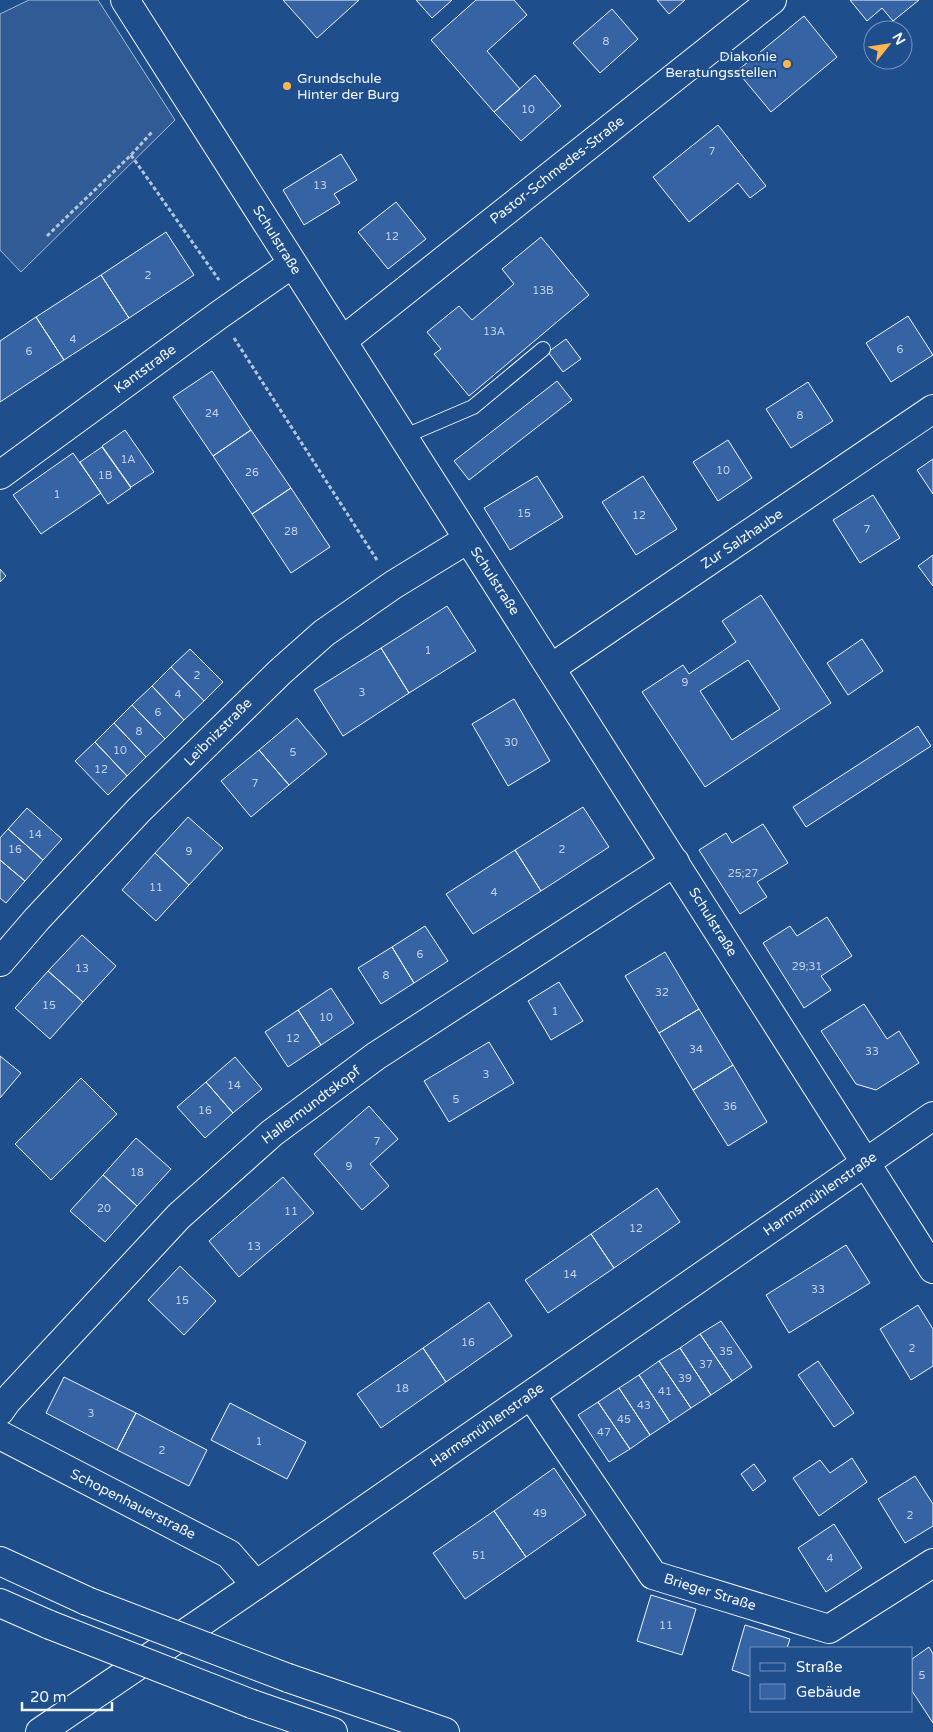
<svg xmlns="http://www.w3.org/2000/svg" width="933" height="1732" font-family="'Varela Round',sans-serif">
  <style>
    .built { fill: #305b95; stroke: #a8bbd7 }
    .building { fill: #3563a3; stroke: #f2f6ff; fill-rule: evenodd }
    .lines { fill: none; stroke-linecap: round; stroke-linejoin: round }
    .service-casing { stroke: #f2f6ff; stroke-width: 16 }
    .minor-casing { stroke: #f2f6ff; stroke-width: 30 }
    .tertiary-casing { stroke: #f2f6ff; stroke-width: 30 }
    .trunk-casing { stroke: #f2f6ff; stroke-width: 30 }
    .path { stroke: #b3c4dc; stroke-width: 3; stroke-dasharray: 4 2.5; stroke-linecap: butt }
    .service { stroke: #1f4e8c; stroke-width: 14 }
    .minor { stroke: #1f4e8c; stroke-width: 28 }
    .tertiary { stroke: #1f4e8c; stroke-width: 28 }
    .trunk { stroke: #1f4e8c; stroke-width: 28 }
    .trunk-bridge-casing { stroke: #f2f6ff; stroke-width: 30; stroke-linecap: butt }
    .trunk-bridge { stroke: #1f4e8c; stroke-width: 28 }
    .poi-dot { fill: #ffb74d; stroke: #1f4e8c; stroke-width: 2 }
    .labels { text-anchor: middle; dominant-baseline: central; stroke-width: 4; stroke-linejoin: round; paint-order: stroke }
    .number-label { font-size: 11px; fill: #c3d1e8 }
    .poi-label { font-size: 14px; fill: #f2f6ff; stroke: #1f4e8c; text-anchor: end }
    .street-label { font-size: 14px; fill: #f2f6ff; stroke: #1f4e8c }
  </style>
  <rect width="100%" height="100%" fill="#1f4e8c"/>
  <path class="built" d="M29 0H98L175 120 21 272 0 250V14Z"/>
  <path class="building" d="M283 0H359L317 38Z
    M416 0H452L432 18Z
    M476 0H514L527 15 487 51 520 89 494 112 431 40Z
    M657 0H685L669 14Z
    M850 0H919L893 21 882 8 867 21Z
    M612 9 638 39 600 73 573 43Z
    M804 16 837 57 771 112 737 71Z
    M535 75 561 106 521 141 494 112Z
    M718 125 766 186 750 198 738 183 689 222 653 177Z
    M341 154 357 180 334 194 340 203 304 225 283 190Z
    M396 202 426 239 388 269 358 232Z
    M166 232 194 275 129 318 101 275Z
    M541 237 589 295 469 396 434 354 441 349 427 332 459 306 472 320 514 284 502 269Z
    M101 275 129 318 64 360 36 317Z
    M908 316 933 355 891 382 866 343Z
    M36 317 64 360 0 402V341Z
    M566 339 581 359 563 372 548 352Z
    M212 371 251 430 213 456 173 397Z
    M557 381 572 400 469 480 454 461Z
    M808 382 833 421 791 448 766 409Z
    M125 430 154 472 131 487 102 446Z
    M251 430 291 488 252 514 213 456Z
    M728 440 752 478 718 501 693 462Z
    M102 447 131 488 108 504 80 462Z
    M73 453 101 493 41 534 13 495Z
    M933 459V494L917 470Z
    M537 476 563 517 510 550 484 508Z
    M643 476 677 529 636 555 602 502Z
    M291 488 330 547 291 573 252 514Z
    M873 495 900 538 860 563 833 520Z
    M933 555V586L918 566Z
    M0 569 6 576 0 582Z
    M761 595 831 703 705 787 642 692 683 665 689 674 736 642 722 621ZM748 660 780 709 732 740 700 691Z
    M447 606 476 651 409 693 381 648Z
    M862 639 883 671 848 695 827 663Z
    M381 648 409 693 343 736 314 690Z
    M190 649 223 682 204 701 171 667Z
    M171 667 204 701 184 720 152 686Z
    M152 686 184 720 165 739 132 705Z
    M514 699 550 761 508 786 472 724Z
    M132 705 165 739 146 757 114 723Z
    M297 718 327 754 289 785 259 750Z
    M114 723 146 757 127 776 95 742Z
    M918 726 931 746 806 827 793 807Z
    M95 742 127 776 108 795 75 761Z
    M259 750 289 785 251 817 221 781Z
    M583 807 609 847 541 891 515 850Z
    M27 808 62 839 43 860 8 829Z
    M188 817 223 848 189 885 155 853Z
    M763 824 788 863 757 882 767 897 740 914 699 850 726 833 732 843Z
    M8 829 43 860 25 881 0 860V838Z
    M515 850 541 891 473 934 446 894Z
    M155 853 189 885 156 921 122 890Z
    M0 860 25 881 6 903 0 898Z
    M827 917 852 956 821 976 831 990 804 1008 763 943 790 926 797 936Z
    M425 926 448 961 414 983 392 947Z
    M82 935 116 966 83 1002 48 971Z
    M392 947 414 983 381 1004 358 968Z
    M665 952 699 1009 659 1033 625 976Z
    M48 971 83 1002 50 1039 15 1008Z
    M559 982 583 1021 551 1040 528 1001Z
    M331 988 354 1023 321 1045 298 1010Z
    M864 1004 887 1039 899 1031 919 1063 876 1090 856 1084 821 1031Z
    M699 1009 733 1065 693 1090 659 1033Z
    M298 1010 321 1045 288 1067 265 1032Z
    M489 1042 514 1083 449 1122 424 1081Z
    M0 1056 21 1073 0 1098Z
    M235 1057 262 1089 233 1113 206 1082Z
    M733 1065 767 1122 728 1146 693 1090Z
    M81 1078 117 1114 51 1180 15 1144Z
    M206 1082 233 1113 205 1138 177 1107Z
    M369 1106 398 1139 370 1164 389 1186 362 1210 314 1154Z
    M136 1138 171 1169 137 1206 103 1175Z
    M103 1175 137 1206 105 1242 70 1211Z
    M283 1177 314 1213 239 1277 209 1241Z
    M657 1188 680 1222 614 1268 591 1234Z
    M591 1234 614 1268 548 1313 525 1280Z
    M846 1245 870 1283 789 1333 766 1295Z
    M180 1266 216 1301 184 1335 148 1300Z
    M489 1302 512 1336 446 1382 423 1348Z
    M918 1305 933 1329V1366L911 1380 880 1329Z
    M721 1321 752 1367 732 1381 700 1334Z
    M700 1334 732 1381 711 1395 680 1348Z
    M423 1348 446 1382 381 1428 357 1394Z
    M680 1348 711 1395 691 1408 659 1361Z
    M659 1361 691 1408 670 1422 639 1375Z
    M818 1361 854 1413 834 1427 798 1375Z
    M639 1375 670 1422 650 1435 619 1388Z
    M64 1377 136 1413 117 1450 46 1413Z
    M619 1388 650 1435 630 1449 598 1402Z
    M598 1402 630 1449 609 1462 578 1415Z
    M230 1403 306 1442 287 1479 211 1440Z
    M136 1413 207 1450 189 1486 117 1450Z
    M852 1458 867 1482 819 1516 793 1478 820 1460 830 1473Z
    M754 1464 766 1481 753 1491 741 1474Z
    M554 1468 586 1515 526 1557 494 1511Z
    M915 1476 933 1504V1526L905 1543 878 1499Z
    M494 1511 526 1557 465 1599 433 1553Z
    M834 1524 862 1568 826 1592 798 1548Z
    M651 1595 696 1609 682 1655 637 1641Z
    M745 1625 790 1639 787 1648H752V1677L732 1670Z
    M929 1647 933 1654V1723L912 1691V1659Z"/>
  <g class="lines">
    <defs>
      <path id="service" d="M403 437 473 407 543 349"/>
      <path id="minor" d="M342 341 772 0
        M0 475 219 315 292 264
        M551 668 933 409
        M0 962 37 919 139 810 280 672 324 633 393 585 468 539
        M865 1162 933 1269
        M531 1395 653 1575 829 1629 933 1563
        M0 1411 7 1401 179 1216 272 1133 376 1056 675 862
        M0 1435 229 1554 256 1585"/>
      <path id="tertiary" d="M125 0 865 1162
        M40 1732 256 1585 933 1116"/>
      <path id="trunk" d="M0 1561 87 1601
        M0 1603 50 1625
        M288 1678 445 1732
        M252 1704 333 1732"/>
    </defs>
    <use href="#service" class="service-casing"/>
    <use href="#minor" class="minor-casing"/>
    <use href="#tertiary" class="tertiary-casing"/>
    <use href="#trunk" class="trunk-casing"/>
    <path class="path" d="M131 155 219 280
      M47 236 131 155 152 132
      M234 338 377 560"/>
    <use href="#service" class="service"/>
    <use href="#minor" class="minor"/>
    <use href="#tertiary" class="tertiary"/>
    <use href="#trunk" class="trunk"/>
    <defs>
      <path id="trunk-bridge" d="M87 1601 288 1678
        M50 1625 252 1704"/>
    </defs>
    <use href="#trunk-bridge" class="trunk-bridge-casing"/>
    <use href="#trunk-bridge" class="trunk-bridge"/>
  </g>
  <g class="poi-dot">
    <circle cx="787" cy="64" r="5"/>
    <circle cx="287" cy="86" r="5"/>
  </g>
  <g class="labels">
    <g class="number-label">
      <text x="606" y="41">8</text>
      <text x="528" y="109">10</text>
      <text x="712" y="151">7</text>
      <text x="320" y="185">13</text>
      <text x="392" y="236">12</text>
      <text x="148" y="275">2</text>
      <text x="543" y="290">13B</text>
      <text x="494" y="331">13A</text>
      <text x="73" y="339">4</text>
      <text x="900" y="349">6</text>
      <text x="29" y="351">6</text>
      <text x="212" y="413">24</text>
      <text x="800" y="415">8</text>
      <text x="128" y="459">1A</text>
      <text x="723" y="470">10</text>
      <text x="252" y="472">26</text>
      <text x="105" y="475">1B</text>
      <text x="57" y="494">1</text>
      <text x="524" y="513">15</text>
      <text x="639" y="515">12</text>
      <text x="867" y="529">7</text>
      <text x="291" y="531">28</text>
      <text x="428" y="650">1</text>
      <text x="197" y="675">2</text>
      <text x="685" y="682">9</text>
      <text x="362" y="692">3</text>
      <text x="178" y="694">4</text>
      <text x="158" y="712">6</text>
      <text x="139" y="731">8</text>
      <text x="511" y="742">30</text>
      <text x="120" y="750">10</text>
      <text x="293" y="752">5</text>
      <text x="101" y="769">12</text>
      <text x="255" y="783">7</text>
      <text x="35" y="834">14</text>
      <text x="15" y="849">16</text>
      <text x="562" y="849">2</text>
      <text x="189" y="851">9</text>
      <text x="743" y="873">25;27</text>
      <text x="156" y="887">11</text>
      <text x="494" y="892">4</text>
      <text x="420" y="954">6</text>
      <text x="807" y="966">29;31</text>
      <text x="82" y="968">13</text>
      <text x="386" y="975">8</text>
      <text x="662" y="992">32</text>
      <text x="49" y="1005">15</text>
      <text x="555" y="1011">1</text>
      <text x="326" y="1017">10</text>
      <text x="293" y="1038">12</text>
      <text x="696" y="1049">34</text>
      <text x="872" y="1051">33</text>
      <text x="486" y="1074">3</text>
      <text x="234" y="1085">14</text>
      <text x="456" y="1099">5</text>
      <text x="730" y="1106">36</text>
      <text x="205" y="1110">16</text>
      <text x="377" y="1141">7</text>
      <text x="349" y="1166">9</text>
      <text x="137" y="1172">18</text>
      <text x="104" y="1208">20</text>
      <text x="291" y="1211">11</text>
      <text x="636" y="1228">12</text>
      <text x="254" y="1246">13</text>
      <text x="570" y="1274">14</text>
      <text x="818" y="1289">33</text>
      <text x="182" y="1300">15</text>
      <text x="468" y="1342">16</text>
      <text x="912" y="1348">2</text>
      <text x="726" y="1351">35</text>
      <text x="706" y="1364">37</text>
      <text x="685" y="1378">39</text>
      <text x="402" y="1388">18</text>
      <text x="665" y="1391">41</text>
      <text x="644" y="1405">43</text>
      <text x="91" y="1413">3</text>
      <text x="624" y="1419">45</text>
      <text x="604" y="1432">47</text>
      <text x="259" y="1441">1</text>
      <text x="162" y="1450">2</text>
      <text x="540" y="1513">49</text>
      <text x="910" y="1515">2</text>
      <text x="479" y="1555">51</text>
      <text x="830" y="1558">4</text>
      <text x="666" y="1625">11</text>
      <text x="922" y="1675">5</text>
    </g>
    <g class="poi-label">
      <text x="777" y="56">Diakonie<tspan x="777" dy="16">Beratungsstellen</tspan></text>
      <text x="297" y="78" text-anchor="start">Grundschule<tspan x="297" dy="16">Hinter der Burg</tspan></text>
    </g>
    <g class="street-label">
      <text transform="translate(557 170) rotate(-38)">Pastor-Schmedes-Straße</text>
      <text transform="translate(277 240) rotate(58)">Schulstraße</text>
      <text transform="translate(145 369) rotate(-36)">Kantstraße</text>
      <text transform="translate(742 539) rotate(-34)">Zur Salzhaube</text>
      <text transform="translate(495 581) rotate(57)">Schulstraße</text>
      <text transform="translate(218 732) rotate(-45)">Leibnizstraße</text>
      <text transform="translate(713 922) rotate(58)">Schulstraße</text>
      <text transform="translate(311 1105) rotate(-37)">Hallermundtskopf</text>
      <text transform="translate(820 1194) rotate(-35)">Harmsmühlenstraße</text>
      <text transform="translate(487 1425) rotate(-35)">Harmsmühlenstraße</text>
      <text transform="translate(133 1504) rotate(27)">Schopenhauerstraße</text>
      <text transform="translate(710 1592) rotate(17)">Brieger Straße</text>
    </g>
  </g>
  <rect x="750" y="1647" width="162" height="65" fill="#1f4e8c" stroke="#7391ba"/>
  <rect x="760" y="1663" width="25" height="8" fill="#1f4e8c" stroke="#7391ba"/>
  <text x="796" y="1672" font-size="15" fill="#f2f6ff">Straße</text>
  <rect x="760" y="1684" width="25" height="15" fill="#3563a3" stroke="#7391ba"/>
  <text x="796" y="1697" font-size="15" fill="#f2f6ff">Gebäude</text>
  <g transform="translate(888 45) rotate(60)"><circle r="24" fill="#1f4e8c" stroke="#7391ba"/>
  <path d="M0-4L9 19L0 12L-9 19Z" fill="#ffb74d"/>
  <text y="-8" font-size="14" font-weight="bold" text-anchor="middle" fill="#f2f6ff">N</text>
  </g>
  <path d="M22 1702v8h90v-8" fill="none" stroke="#f2f6ff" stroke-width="2.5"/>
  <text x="30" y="1702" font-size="15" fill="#f2f6ff" stroke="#1f4e8c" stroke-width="4" paint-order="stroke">20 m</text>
</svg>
